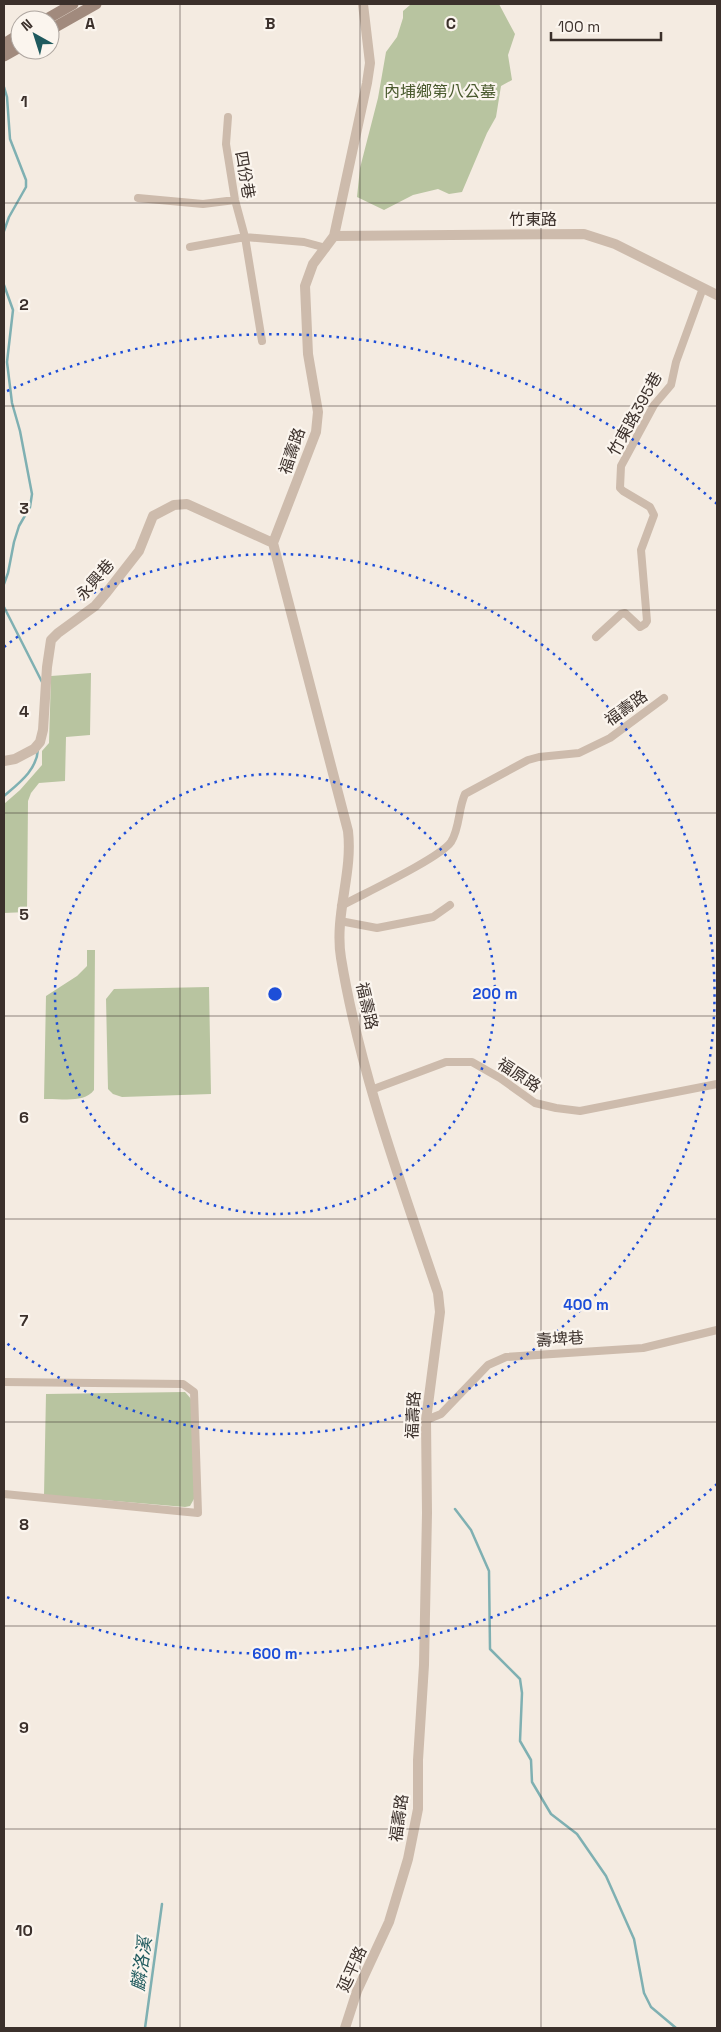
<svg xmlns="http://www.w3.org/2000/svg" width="721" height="2032" font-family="'Space Grotesk','Noto Sans TC',sans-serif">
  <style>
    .green { fill: #b8c4a0 }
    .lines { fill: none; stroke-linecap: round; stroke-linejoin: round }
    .stream { stroke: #7fb0b2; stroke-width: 2.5 }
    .minor { stroke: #cdbbac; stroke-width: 8 }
    .tertiary { stroke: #cdbbac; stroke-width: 10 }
    .secondary { stroke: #a18a7d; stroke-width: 11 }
    .grid { fill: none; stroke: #3b302b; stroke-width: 1; stroke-opacity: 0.55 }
    .ring { fill: none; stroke: #1d4ed8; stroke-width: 2.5; stroke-dasharray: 2.5 5 }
    .labels { text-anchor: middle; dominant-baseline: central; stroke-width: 4.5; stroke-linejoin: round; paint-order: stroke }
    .park-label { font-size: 16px; fill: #4a5a2e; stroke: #fbf5ee }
    .street-label { font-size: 16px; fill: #3b302b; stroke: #fbf5ee }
    .water-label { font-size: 18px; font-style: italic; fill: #1f5a5e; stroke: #fbf5ee }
    .grid-label { font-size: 16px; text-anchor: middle; font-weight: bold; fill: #3b302b; stroke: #fbf5ee; stroke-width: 4.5; stroke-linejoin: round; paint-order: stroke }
    .centre { fill: #1d4ed8; stroke: #fbf5ee; stroke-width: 2.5 }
    .ring-label { font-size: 15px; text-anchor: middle; font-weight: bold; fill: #1d4ed8; stroke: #fbf5ee; stroke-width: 4.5; stroke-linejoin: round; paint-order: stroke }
  </style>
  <rect width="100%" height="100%" fill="#f4ebe1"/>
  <path class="green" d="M424 4H499L515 34 508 55 512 80 501 86 496 117 487 133 462 192 449 194 438 189 413 195 384 210 357 197 360 168 378 98 386 52 397 37 403 18V11L410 5H424Z
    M91 673 90 735 66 737 65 781 39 783 31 793 28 801 27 912 4 913V804L20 790 42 765V751L49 743 51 676Z
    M87 950H95L94 1090C84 1104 59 1098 44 1099L46 996 77 976 87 966Z
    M209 987 211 1094 122 1097 113 1094 108 1089 106 999 114 989Z
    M185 1392 192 1400 195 1497 190 1506 185 1507 44 1495 46 1394Z"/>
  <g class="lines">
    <path class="stream" d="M4 87 7 97 10 139 26 180V187L9 217 4 231
      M4 285 13 310 7 362 12 403 20 431 32 494 30 507 19 526 14 542 8 573 4 584
      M4 607 42 682
      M4 796C19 783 37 770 38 749
      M455 1509 471 1530 489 1571 490 1649 520 1679 522 1693 520 1741 531 1760 532 1782 551 1814 577 1834 606 1876 634 1939 644 1993 651 2007 676 2028
      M145 2028 162 1904"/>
    <path class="minor" d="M228 117 226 144 235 200 245 237 262 341
      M138 198 203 204 235 200
      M190 247 245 237 304 242 326 248
      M596 637 621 614 625 613 640 627 645 624 647 621 641 550 654 515 650 507 623 491 620 488 621 466 654 405 671 385 676 362 703 288
      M341 906C363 894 440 858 451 842 460 828 458 809 465 794L528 760 539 757 579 753 610 738 664 698
      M340 921 377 928 433 917 450 905
      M371 1090 446 1062H472L500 1078 535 1103 556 1108 580 1111 717 1084
      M4 1382 183 1384 194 1392 198 1513 4 1494
      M426 1420 441 1414 488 1365 506 1357 643 1348 717 1330"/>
    <path class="tertiary" d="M334 236 584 234 615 244 717 295
      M4 761 15 759 34 749 40 742 43 730 47 667 51 640 58 633 95 606 107 592 139 551 153 516 174 505 187 504 273 543
      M345 2028 357 1991 389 1922 408 1859 418 1809V1760L424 1665 427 1513 426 1420 440 1312 438 1293C401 1183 360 1073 341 958 334 915 353 874 348 831L273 543 316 432 318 412 308 354 305 286 313 264 334 236 367 83 370 63 363 4"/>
    <path class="secondary" d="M45 20 73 4
      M50 30 96 4
      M4 44 20 34
      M4 56 20 47"/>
  </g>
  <path class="grid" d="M180 4V2028M360 4V2028M541 4V2028M4 203H717M4 406H717M4 610H717M4 813H717M4 1016H717M4 1219H717M4 1422H717M4 1626H717M4 1829H717"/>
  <g class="ring">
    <circle cx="275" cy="994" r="220"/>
    <path d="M4 647A440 440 0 1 1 4 1341"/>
    <path d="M717 1484A660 660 0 0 1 7 1597M7 391A660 660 0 0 1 717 504"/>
  </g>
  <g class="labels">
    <g class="park-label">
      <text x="440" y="91">內埔鄉第八公墓</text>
    </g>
    <g class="street-label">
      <text transform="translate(245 175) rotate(80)">四份巷</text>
      <text x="533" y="219">竹東路</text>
      <text transform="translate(635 414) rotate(-61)">竹東路395巷</text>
      <text transform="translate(292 451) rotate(-71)">福壽路</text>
      <text transform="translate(95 580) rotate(-49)">永興巷</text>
      <text transform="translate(626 708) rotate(-36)">福壽路</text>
      <text transform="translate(367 1006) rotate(77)">福壽路</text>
      <text transform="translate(519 1075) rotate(33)">福原路</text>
      <text transform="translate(560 1339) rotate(-4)">壽埤巷</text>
      <text transform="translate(413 1415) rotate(-87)">福壽路</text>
      <text transform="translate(399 1818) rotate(-82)">福壽路</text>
      <text transform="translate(352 1969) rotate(-66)">延平路</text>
    </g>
    <g class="water-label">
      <text transform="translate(141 1964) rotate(-82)">麟洛溪</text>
    </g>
  </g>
  <g class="grid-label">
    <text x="90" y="29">A</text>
    <text x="270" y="29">B</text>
    <text x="451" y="29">C</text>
    <text x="24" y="107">1</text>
    <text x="24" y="310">2</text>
    <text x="24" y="514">3</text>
    <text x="24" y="717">4</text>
    <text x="24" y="920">5</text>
    <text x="24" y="1123">6</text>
    <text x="24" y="1326">7</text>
    <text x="24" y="1530">8</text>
    <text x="24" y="1733">9</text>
    <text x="24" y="1936">10</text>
  </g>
  <circle cx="275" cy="994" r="8" class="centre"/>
  <g class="ring-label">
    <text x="495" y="999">200 m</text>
    <text x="586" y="1310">400 m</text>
    <text x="275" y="1659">600 m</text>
  </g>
  <rect width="721" height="2032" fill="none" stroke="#3b302b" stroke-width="10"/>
  <g transform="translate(35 35) rotate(321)"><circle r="24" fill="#fbf5ee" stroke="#aea6a0"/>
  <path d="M0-4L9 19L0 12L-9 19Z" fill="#1f5a5e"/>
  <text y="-8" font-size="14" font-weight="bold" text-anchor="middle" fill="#3b302b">N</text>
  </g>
  <path d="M551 32v8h110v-8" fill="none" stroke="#3b302b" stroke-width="2.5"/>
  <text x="558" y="32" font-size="15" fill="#3b302b" stroke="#fbf5ee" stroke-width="4" paint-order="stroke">100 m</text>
</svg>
